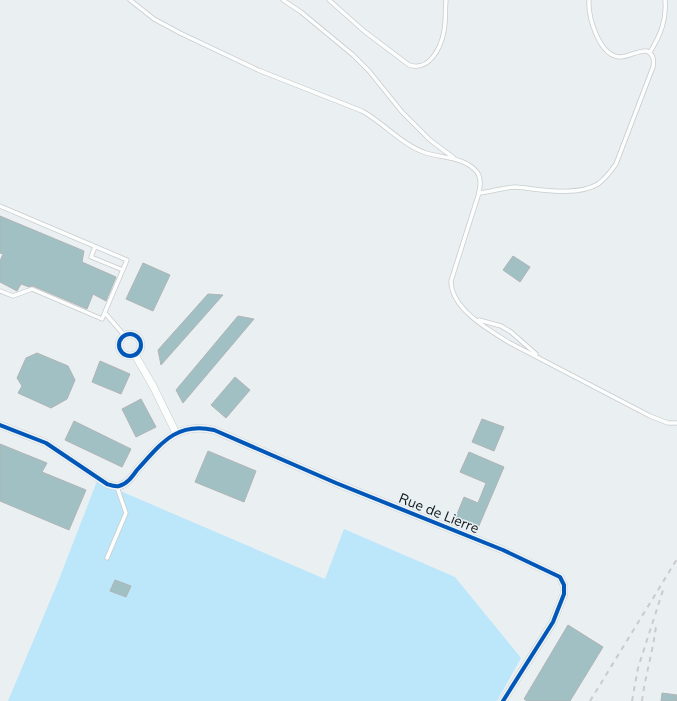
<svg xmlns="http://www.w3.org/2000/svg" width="677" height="701" font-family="Mulish,sans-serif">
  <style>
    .green { fill: #bce6f9 }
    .building { fill: #a1c0c3; stroke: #b0b4b6 }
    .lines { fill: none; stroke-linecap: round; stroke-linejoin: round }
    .service-casing { stroke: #c8cccd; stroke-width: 5 }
    .minor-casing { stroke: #c8cccd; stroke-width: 8 }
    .service { stroke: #fcfdfd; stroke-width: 3.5 }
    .minor { stroke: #fcfdfd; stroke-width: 7 }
    .rail { stroke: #cacbcc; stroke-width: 2; stroke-dasharray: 5 5; stroke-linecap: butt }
    .cycleway-casing { stroke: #e7f0f5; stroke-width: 6 }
    .cycleway { stroke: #0057b8; stroke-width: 4 }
    .labels { text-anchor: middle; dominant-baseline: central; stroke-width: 3; stroke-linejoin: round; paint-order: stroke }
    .street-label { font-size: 14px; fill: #131618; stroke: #e7f0f5 }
  </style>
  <rect width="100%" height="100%" fill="#eaeff2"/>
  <path class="green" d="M97 481 325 579 344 529 455 577 521 658 497 701H8L58 582Z"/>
  <path class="building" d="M0 216 84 251 82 262 116 277 106 301 93 294 87 309 33 286 29 287 21 284 17 291 0 282V261L3 254 0 253Z
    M513 256 530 267 520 282 503 270Z
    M143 263 170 275 153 311 126 299Z
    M208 294 223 295 161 365 158 350Z
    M238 316 254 319 183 403 176 390Z
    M37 353 68 366 75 380 67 399 51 408 18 393 22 386 17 378 26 358Z
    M100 361 130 374 121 394 92 382Z
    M235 377 250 390 226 418 211 405Z
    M141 399 156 427 136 437 122 409Z
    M482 419 504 427 494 451 472 442Z
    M74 421 131 449 122 467 65 440Z
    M0 444 47 463 42 472 86 490 69 530 0 501Z
    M208 451 256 471 244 502 195 482Z
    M469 452 504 467 478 528 455 519 464 497 478 503 486 483 460 472Z
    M115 580 131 586 126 597 110 591Z
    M568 625 603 647 570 701H527L524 699Z
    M662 693 677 695V701H661Z"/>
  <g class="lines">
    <defs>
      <path id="service" d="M130 0 154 19 180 33 258 70 362 111C384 123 402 145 426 153 442 158 465 157 477 172 482 179 480 188 478 196L451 281C451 309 489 330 510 343L650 416 668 423H677
        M283 0 301 12 353 55 369 71 402 112 430 140 454 158
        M329 0 364 31 409 65C429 72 441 48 444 31 446 21 445 10 446 0
        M650 52C660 36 667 20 665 0
        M479 193C490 192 506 187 515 187 540 189 576 197 598 184 605 179 611 171 616 164L653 67C654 60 654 55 647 51 638 50 629 57 620 57 599 56 588 17 589 0
        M0 206 127 260 102 319 32 289 13 296 0 291
        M95 247 91 257 123 270
        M105 313 124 335
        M479 320 501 326 511 332 536 354
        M107 558 126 513 117 487"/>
      <path id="minor" d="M119 345a11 11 0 1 1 22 0a11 11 0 1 1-22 0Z
        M135 355 153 386 176 433
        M0 425 46 443 107 484C110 485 115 487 119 486 127 484 132 477 137 470 160 445 176 421 214 430L336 483 503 550 560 577 564 585V594L553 622 503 701"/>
    </defs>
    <use href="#service" class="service-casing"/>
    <use href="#minor" class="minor-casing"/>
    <use href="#service" class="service"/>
    <use href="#minor" class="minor"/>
    <path class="rail" d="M590 701 677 559
      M632 701 638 668 664 587
      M642 701C645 676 653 652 656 626"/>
    <defs>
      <path id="cycleway" d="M119 345a11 11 0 1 1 22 0a11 11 0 1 1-22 0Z
        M0 425 46 443 107 484C110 485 115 487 119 486 127 484 132 477 137 470 160 445 176 421 214 430L336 483 503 550 560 577 564 585V594L553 622 503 701"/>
    </defs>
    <use href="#cycleway" class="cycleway-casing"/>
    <use href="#cycleway" class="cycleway"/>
  </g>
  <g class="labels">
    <g class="street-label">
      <text transform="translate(439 513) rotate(22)">Rue de Lierre</text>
    </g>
  </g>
</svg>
